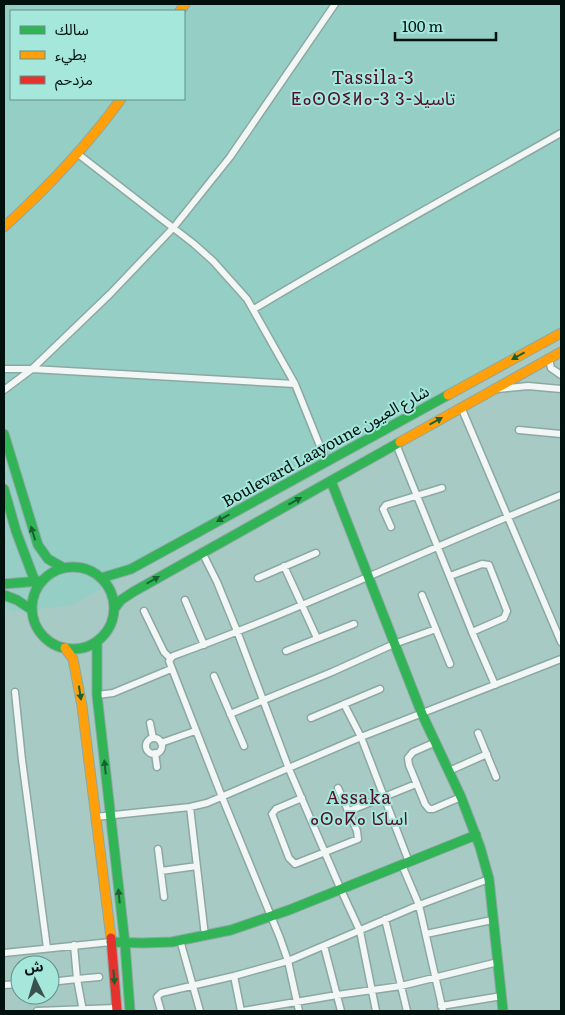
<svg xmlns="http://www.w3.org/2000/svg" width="565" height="1015" font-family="Literata,'Noto Sans Arabic','Noto Sans Tifinagh',serif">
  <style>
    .built { fill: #95cec5; fill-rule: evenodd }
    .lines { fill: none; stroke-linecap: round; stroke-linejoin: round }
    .street-casing { stroke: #8ca8a3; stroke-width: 9 }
    .fast-casing { stroke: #8ca8a3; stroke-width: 11 }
    .slow-casing { stroke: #8ca8a3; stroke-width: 11 }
    .jam-casing { stroke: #8ca8a3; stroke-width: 11 }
    .street { stroke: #f2f7f6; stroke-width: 6 }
    .fast { stroke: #30b455; stroke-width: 9 }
    .slow { stroke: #ff9f0a; stroke-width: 9 }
    .jam { stroke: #e5322d; stroke-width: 9 }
    .oneway { fill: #186232 }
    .labels { text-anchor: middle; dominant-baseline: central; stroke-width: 4; stroke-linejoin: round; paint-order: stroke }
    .street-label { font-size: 16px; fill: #00110e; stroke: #a5e7db }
    .neighbourhood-label { font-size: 18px; letter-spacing: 1px; fill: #531029; stroke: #a5e7db }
  </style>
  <rect width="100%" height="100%" fill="#a7cac4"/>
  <path class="built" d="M4 4H561V336L72 605 14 612 4 608ZM11 11H184V99H11Z"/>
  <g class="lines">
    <defs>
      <path id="street" d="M78 154 194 244 213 261 247 299 295 384 326 461
        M254 309C355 248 459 191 561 133
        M549 359 551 368 561 375
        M4 369H32L295 384
        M498 389 528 386 561 389
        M4 390 32 369 110 294 174 227 230 157 335 4
        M461 407 561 642
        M519 430 561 434
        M396 444 472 632 495 685
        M391 527 383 509 386 505 442 488
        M202 552 217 582 237 631 289 769 341 890 360 931 376 1011
        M284 566 317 638
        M450 576 482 564 489 565 507 611 504 618 472 632
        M258 578 316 553
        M422 595 450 664
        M185 600 204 645
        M144 611 164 652 170 658
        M286 651 354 624
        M214 676 244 746
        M15 692 22 760 47 948
        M97 695 113 693 171 669
        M344 704 361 737 409 862
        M230 714 332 672 394 644 436 629
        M311 718 380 689
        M150 723 153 738
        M478 733 496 777
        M146 746a8 8 0 1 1 16 0a8 8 0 1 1-16 0Z
        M436 742 413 752 408 758 409 765 425 804 429 809H433L461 797
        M161 743 195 731
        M155 753 157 767
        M449 771 487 754
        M302 798 276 809 272 814 289 858 295 864 358 839 357 831 338 788
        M190 807 205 936
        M349 811 416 784
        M95 817 190 807 207 803 361 737 561 659
        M158 849 164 897
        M402 865 419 905 443 1011
        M161 871 197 866
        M385 919 407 1011
        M426 934 492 920
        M180 940 200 1011
        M74 945 77 979 99 977
        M324 946 341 1011
        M4 953 111 942
        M234 976 241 1011
        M50 982 77 979 83 1011
        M4 985 20 984
        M441 1006 502 996
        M37 1011 116 1008
        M161 1011 157 997 161 993 234 976 288 961 419 905 489 879
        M243 1011 337 995 401 986 498 962
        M299 1011 288 961 280 938 222 797 169 661 173 656C305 608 431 547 561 495"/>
      <path id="fast" d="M4 434 38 545 48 559 64 568
        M331 481 422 714 461 797 480 847 489 879 503 1011
        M4 489 16 531 37 587
        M32 608a41 41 0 1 1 82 0a41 41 0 1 1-82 0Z
        M101 578 131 569 448 395
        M4 584 40 581
        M4 595 17 600 32 610
        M114 609 121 600 133 592 400 442
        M97 641V695L125 944 130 1011
        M111 942 142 943 172 942 231 930 289 910 476 835"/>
      <path id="slow" d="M180 11 185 4
        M4 227C47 188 87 146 121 99
        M448 395 561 333
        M400 442 561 352
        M65 648 73 659 82 706 111 938"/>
      <path id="jam" d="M111 938 117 1011"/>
    </defs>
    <use href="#street" class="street-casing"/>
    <use href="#fast" class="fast-casing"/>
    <use href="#slow" class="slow-casing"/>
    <use href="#jam" class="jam-casing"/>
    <use href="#street" class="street"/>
    <use href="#fast" class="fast"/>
    <use href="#slow" class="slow"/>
    <use href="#jam" class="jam"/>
  </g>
  <defs><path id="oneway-solid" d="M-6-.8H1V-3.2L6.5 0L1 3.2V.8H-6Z" transform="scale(1.25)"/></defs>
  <g class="oneway">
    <use href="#oneway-solid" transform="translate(518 356) rotate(151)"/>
    <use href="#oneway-solid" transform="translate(436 421) rotate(-29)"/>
    <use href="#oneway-solid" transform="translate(295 501) rotate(-29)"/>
    <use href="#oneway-solid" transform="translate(223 518) rotate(151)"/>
    <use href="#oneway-solid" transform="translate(33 533) rotate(-107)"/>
    <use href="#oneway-solid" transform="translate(153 580) rotate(-30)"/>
    <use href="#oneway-solid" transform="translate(80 693) rotate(81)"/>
    <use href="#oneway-solid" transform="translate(105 767) rotate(-96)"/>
    <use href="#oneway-solid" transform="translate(119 896) rotate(-96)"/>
    <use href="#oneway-solid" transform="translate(114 977) rotate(85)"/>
  </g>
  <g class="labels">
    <g class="street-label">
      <text transform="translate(325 445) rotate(-29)">Boulevard Laayoune شارع العيون</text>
    </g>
    <g class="neighbourhood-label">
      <text x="373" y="76">Tassila-3<tspan x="373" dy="21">ⵟⴰⵙⵙⵉⵍⴰ-3 3-تاسيلا</tspan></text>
      <text x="359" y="796">Assaka<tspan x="359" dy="21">ⴰⵙⴰⴽⴰ اساكا</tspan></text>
    </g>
  </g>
  <rect width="565" height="1015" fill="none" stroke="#00110e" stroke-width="10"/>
  <rect x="10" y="10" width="175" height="90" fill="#a5e7db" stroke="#639189"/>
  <rect x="20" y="26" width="25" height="8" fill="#30b455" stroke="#639189"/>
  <text x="55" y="35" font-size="15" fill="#00110e">سالك</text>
  <rect x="20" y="51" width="25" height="8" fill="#ff9f0a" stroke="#639189"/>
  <text x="55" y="60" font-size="15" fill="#00110e">بطيء</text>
  <rect x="20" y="76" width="25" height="8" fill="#e5322d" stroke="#639189"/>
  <text x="55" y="85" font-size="15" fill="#00110e">مزدحم</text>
  <g transform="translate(35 980) rotate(355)"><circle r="24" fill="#a5e7db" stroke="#639189"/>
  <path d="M0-4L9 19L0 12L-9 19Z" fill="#3a524e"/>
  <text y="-8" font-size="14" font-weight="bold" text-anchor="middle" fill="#00110e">ش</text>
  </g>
  <path d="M395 32v8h101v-8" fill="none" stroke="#00110e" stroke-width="2.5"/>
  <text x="402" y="32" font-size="15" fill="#00110e" stroke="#a5e7db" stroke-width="4" paint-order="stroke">100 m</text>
</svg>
